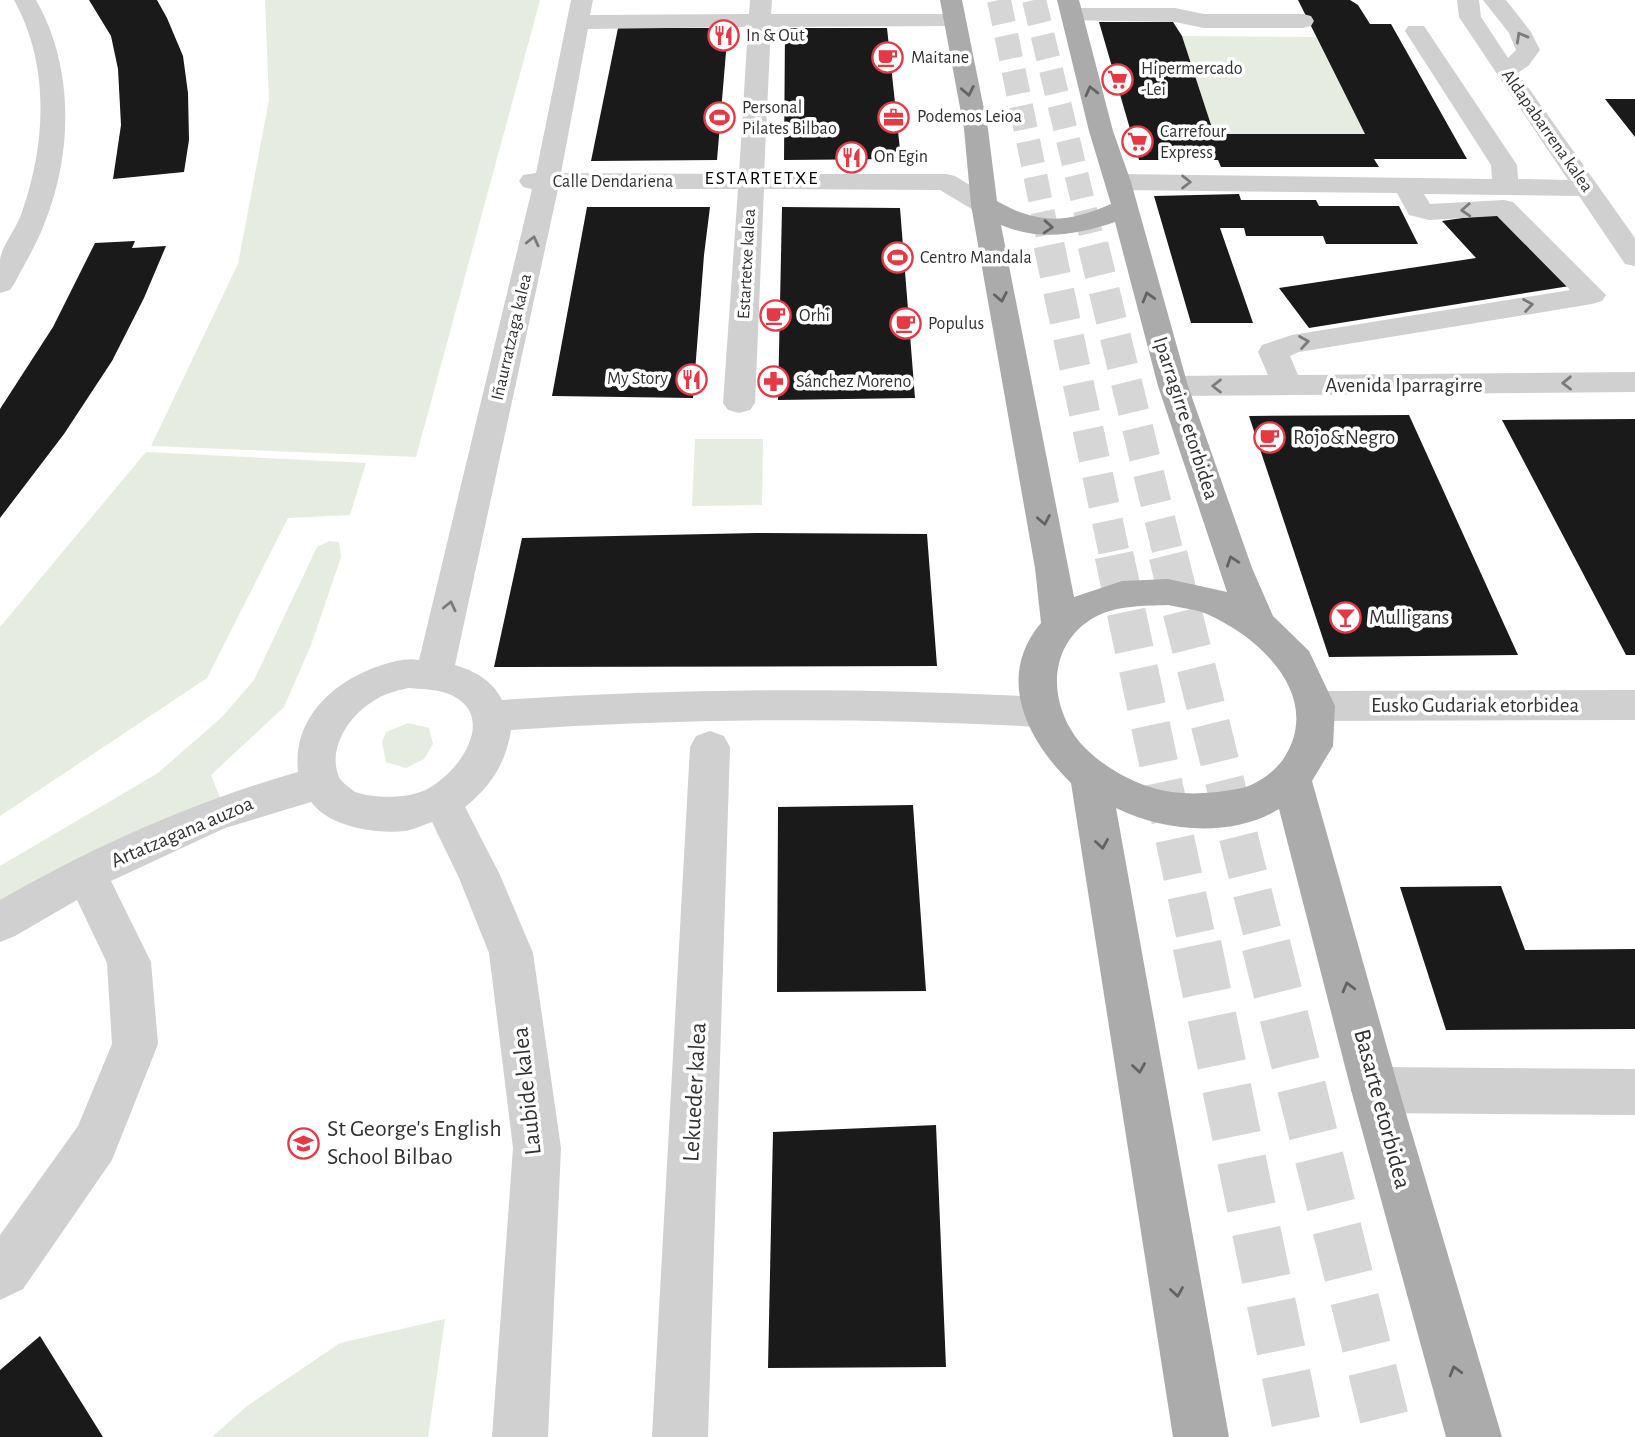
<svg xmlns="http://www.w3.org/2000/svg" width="1635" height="1437" font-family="'Alegreya Sans',sans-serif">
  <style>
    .green { fill: #e6ecdf }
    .building { fill: #1a1a1a }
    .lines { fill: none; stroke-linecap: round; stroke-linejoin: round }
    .highway-tunnel-far3 { stroke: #d6d6d6; stroke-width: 24; stroke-dasharray: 24 12; stroke-linecap: butt }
    .highway-tunnel-far2 { stroke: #d6d6d6; stroke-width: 31; stroke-dasharray: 31 16; stroke-linecap: butt }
    .highway-tunnel-far1 { stroke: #d6d6d6; stroke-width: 39; stroke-dasharray: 39 19; stroke-linecap: butt }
    .highway-tunnel { stroke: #d6d6d6; stroke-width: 49; stroke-dasharray: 49 24; stroke-linecap: butt }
    .minor { fill: #d0d0d0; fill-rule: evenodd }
    .major { fill: #ababab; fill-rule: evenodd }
    .oneway { stroke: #7a7a7a }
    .oneway2 { stroke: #636363 }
    .labels { text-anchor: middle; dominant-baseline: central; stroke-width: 7; stroke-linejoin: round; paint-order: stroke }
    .far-poi-label { font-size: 18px; fill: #333; stroke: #fff; text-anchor: start }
    .far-street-label { font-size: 18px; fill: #333; stroke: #fff }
    .far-neighbourhood-label { font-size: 19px; letter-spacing: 2px; fill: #000; stroke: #fff }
    .street-label { font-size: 21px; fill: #333; stroke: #fff }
    .poi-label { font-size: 21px; fill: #333; stroke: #fff; text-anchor: start }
    .near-street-label { font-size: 24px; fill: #333; stroke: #fff }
    .near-poi-label { font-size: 24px; fill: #333; stroke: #fff; text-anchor: start }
  </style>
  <rect width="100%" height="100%" fill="#fff"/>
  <path class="green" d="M265 0H540L416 457 151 446 238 264 269 100Z
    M1182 36 1316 37 1365 134H1214Z
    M695 439H763L762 505 692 506Z
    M146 452 366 463 350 515 288 518 207 678 0 816V627Z
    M329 541 339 542 341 557 311 645 284 707 211 775 221 800 0 910V866L158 773 222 717 254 680 317 547Z
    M408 723 429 728 433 744 424 759 406 768 386 762 382 742 386 732Z
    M445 1319 428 1437H212L247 1406 340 1343Z"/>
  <path class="building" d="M89 0H157L167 18 183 56 188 93 189 140 184 172 113 179 121 125 118 69 111 36Z
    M1298 0H1350L1358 5 1370 24H1391L1467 159H1374L1379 167H1221L1218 160H1139L1099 22H1173L1182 36 1214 134H1365Z
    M618 28H728L717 160 591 161Z
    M785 28H887L901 159 784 160Z
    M1605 99H1635V137Z
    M1239 194 1241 200H1316L1319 206H1399L1418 244H1326L1323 236H1246L1244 228H1220L1253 323H1191L1154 196Z
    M587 207H710L704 255 693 398 552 396Z
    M782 207 900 208 915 398 778 400Z
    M1502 212 1576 285 1309 328 1279 288 1476 258 1442 221Z
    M135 241 132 248 166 246 144 298 112 361 64 434 0 518V409L53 327 95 243Z
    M1409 415 1518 655 1329 657 1249 416Z
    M1635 419V655H1626L1502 420Z
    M756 533 927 534 937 666 494 667 522 538Z
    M913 805 926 991 777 992 778 807Z
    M1501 886 1525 950 1635 949V1029L1446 1030 1400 887Z
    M936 1125 946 1367 768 1368 773 1132Z
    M40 1336 103 1437H0V1370Z"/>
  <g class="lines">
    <path class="highway-tunnel-far3" d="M999 0 1050 247
      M1034 0 1094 247"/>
    <path class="highway-tunnel-far2" d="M1049 245 1115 557
      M1093 245 1169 557"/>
    <path class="highway-tunnel-far1" d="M1114 555 1198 947
      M1168 555 1266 947"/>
    <path class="highway-tunnel" d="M1197 945 1299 1437
      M1266 945 1389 1437"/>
    <path class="minor" d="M14 0H36C74 66 73 152 45 222 37 244 25 263 14 284L10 290 0 293C0 282 0 271 0 260 2 245 17 228 22 212 46 143 50 65 14 0Z
      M571 0H593L590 15 749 14 750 0H772L771 14H962L965 19 962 24 954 26 771 27 764 174H946L955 176 993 199 997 205 993 211 984 213 975 211 940 190 764 189 755 403 750 410 739 413 728 410 723 403 738 189H558L455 665C475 671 493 681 502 700 682 688 861 687 1041 697L1055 701 1060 712 1055 723 1041 727C864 717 688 718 511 730 506 763 491 786 465 807L500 875 533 953 561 1148 548 1437H492L513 1148 489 953 459 878 432 822C423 825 413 830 405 831 374 834 330 827 311 802L225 828 111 881 151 962 158 1044 112 1160 23 1289 0 1300V1235L78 1126 112 1044 107 963 77 900 15 936 0 942V900C95 846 193 802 298 772 292 717 335 680 382 665 395 661 406 658 419 660L532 189 523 187 519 181 523 175 536 173ZM748 27 739 174 561 173 588 29ZM408 688C420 689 435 689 446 693 499 712 463 769 429 788 410 799 376 799 355 792 350 788 342 783 339 777 327 749 349 716 372 702 383 694 395 691 408 688Z
      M1457 0H1479L1481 17 1508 58 1516 50 1509 33 1483 0H1506L1531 32 1540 50 1529 65 1518 73 1635 238V266L1625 264 1579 196 1424 194 1430 204 1504 200 1513 202 1606 295 1602 301 1592 304 1299 352 1290 356 1298 375 1635 372V392L1173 396 1162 393 1158 386 1162 379 1173 376 1268 375 1258 352 1262 345 1292 335 1570 290 1497 216 1429 220 1409 215 1397 193 1118 190 1109 188 1105 182 1109 176 1118 174 1492 179 1491 165 1405 31 1408 26H1424L1517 165 1518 179 1568 180 1459 17Z
      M1072 8H1175L1204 14H1303L1311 16 1314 21 1311 26 1303 28H1204L1175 22 1064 20 1061 15 1064 10Z
      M1635 690V720L1316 721 1302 717 1297 706 1302 695 1316 691Z
      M710 731 724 736 730 747 708 1437H652L690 747 696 736Z
      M1375 1067 1635 1069V1115L1375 1113 1358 1106 1351 1090 1358 1074Z"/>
    <path class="major" d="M940 0H962L988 129 997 201C1038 225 1068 223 1111 204L1089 131 1057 0H1079L1113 131 1131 182 1188 386 1252 568 1273 616 1309 651 1335 706 1333 746 1312 781 1399 1090 1502 1437H1446L1351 1090 1279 809C1232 838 1164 832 1116 808L1229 1437H1173L1071 783C1027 740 995 677 1041 623L1035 568 971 205 964 129ZM1115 222 1158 386 1227 592 1168 579 1122 581 1074 597 1001 225C1040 241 1077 235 1115 222ZM1168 605C1181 608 1197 609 1209 615 1262 639 1323 697 1284 758 1275 772 1254 787 1237 789 1209 794 1181 796 1153 788 1125 780 1091 759 1075 736 1047 696 1050 642 1095 617 1118 605 1143 606 1168 605Z"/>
  </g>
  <defs><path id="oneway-chevron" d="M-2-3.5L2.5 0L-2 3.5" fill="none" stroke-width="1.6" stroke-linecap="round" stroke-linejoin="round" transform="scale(1.75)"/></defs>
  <g class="oneway">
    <use href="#oneway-chevron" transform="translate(1521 37) rotate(-119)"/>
    <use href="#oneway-chevron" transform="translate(1186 182)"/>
    <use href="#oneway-chevron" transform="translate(1466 210) rotate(177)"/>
    <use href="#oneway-chevron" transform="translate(533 241) rotate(-77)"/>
    <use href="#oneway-chevron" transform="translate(1528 305) rotate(-9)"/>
    <use href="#oneway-chevron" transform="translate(1304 342) rotate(-9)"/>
    <use href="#oneway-chevron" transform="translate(1567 383) rotate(179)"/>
    <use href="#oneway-chevron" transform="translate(1217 386) rotate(180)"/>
    <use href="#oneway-chevron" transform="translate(450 606) rotate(-77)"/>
  </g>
  <g class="oneway2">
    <use href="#oneway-chevron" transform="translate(968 91) rotate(79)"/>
    <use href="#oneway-chevron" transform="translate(1091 91) rotate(-104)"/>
    <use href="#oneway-chevron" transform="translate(1048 227) rotate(4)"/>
    <use href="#oneway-chevron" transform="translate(1001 297) rotate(79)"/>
    <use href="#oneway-chevron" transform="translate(1148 297) rotate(-106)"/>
    <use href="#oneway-chevron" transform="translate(1044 520) rotate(79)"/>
    <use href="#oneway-chevron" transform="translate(1232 561) rotate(-109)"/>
    <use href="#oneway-chevron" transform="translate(1102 844) rotate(81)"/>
    <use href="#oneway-chevron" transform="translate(1348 987) rotate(-105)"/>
    <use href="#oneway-chevron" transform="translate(1139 1068) rotate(81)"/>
    <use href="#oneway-chevron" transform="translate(1177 1292) rotate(81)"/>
    <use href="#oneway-chevron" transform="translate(1455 1371) rotate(-106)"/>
  </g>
  <defs>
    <symbol id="restaurant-ring" viewBox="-11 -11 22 22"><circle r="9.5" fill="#fff" stroke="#e63946" stroke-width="1.5"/><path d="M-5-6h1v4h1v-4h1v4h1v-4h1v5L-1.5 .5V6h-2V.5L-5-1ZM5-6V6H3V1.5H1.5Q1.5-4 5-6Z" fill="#e63946"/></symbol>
    <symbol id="cafe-ring" viewBox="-11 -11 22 22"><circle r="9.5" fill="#fff" stroke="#e63946" stroke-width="1.5"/><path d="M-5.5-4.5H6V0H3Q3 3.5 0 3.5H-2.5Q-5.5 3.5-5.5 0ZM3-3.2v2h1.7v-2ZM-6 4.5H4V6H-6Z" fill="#e63946"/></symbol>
    <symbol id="supermarket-ring" viewBox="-11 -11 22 22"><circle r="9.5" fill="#fff" stroke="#e63946" stroke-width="1.5"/><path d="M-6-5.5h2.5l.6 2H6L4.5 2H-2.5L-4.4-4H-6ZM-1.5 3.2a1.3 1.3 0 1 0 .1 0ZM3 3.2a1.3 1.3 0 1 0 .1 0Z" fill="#e63946"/></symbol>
    <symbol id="office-ring" viewBox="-11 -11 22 22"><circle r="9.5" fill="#fff" stroke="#e63946" stroke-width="1.5"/><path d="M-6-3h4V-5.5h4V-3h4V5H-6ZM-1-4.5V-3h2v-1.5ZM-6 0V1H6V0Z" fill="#e63946"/></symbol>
    <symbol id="stadium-ring" viewBox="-11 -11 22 22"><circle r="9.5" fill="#fff" stroke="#e63946" stroke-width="1.5"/><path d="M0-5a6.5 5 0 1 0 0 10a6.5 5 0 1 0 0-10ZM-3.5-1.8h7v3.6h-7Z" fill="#e63946"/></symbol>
    <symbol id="pharmacy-ring" viewBox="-11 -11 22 22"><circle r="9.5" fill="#fff" stroke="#e63946" stroke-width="1.5"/><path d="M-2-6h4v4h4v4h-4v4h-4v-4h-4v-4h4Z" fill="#e63946"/></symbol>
    <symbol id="bar-ring" viewBox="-11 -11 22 22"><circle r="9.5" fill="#fff" stroke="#e63946" stroke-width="1.5"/><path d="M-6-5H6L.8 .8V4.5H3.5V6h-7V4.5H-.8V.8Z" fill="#e63946"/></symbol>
    <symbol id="school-ring" viewBox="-11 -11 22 22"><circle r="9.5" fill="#fff" stroke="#e63946" stroke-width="1.5"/><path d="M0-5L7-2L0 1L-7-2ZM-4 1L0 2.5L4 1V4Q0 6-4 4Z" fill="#e63946"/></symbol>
  </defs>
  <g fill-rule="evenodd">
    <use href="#restaurant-ring" x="706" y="18" width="35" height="35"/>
    <use href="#cafe-ring" x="870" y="40" width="35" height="35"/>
    <use href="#supermarket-ring" x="1100" y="62" width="35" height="35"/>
    <use href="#office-ring" x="876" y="100" width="35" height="35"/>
    <use href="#stadium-ring" x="702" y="100" width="35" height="35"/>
    <use href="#supermarket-ring" x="1120" y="124" width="35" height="35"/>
    <use href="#restaurant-ring" x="834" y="140" width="35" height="35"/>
    <use href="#stadium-ring" x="880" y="240" width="35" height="35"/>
    <use href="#cafe-ring" x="758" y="298" width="35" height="35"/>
    <use href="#cafe-ring" x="888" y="306" width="35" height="35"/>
    <use href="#restaurant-ring" x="674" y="362" width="35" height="35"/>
    <use href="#pharmacy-ring" x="756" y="364" width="35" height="35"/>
    <use href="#cafe-ring" x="1252" y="420" width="35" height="35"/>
    <use href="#bar-ring" x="1328" y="600" width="35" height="35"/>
    <use href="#school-ring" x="286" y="1126" width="35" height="35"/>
  </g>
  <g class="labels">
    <g class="far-poi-label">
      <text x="746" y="36">In &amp; Out</text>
      <text x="911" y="58">Maitane</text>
      <text x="1141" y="69">Hipermercado<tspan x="1141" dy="21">-Lei</tspan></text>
      <text x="742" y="108">Personal<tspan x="742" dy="21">Pilates Bilbao</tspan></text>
      <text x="917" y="117">Podemos Leioa</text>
      <text x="1160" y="132">Carrefour<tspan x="1160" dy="21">Express</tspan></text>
      <text x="874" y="157">On Egin</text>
      <text x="920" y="258">Centro Mandala</text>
      <text x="799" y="316">Orhi</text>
      <text x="928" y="324">Populus</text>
      <text x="668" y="379" text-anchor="end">My Story</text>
      <text x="796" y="382">Sánchez Moreno</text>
    </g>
    <g class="far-street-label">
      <text transform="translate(1547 131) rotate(55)">Aldapabarrena kalea</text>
      <text x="613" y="182">Calle Dendariena</text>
      <text transform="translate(747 264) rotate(-87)">Estartetxe kalea</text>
      <text transform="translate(512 337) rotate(-77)">Iñaurratzaga kalea</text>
    </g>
    <g class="far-neighbourhood-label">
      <text x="762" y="178">ESTARTETXE</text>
    </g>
    <g class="street-label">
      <text x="1404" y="385">Avenida Iparragirre</text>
      <text transform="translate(1186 418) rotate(72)">Iparragirre etorbidea</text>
      <text x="1475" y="705">Eusko Gudariak etorbidea</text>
      <text transform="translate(182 832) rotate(-23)">Artatzagana auzoa</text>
    </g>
    <g class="poi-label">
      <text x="1293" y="437">Rojo&amp;Negro</text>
      <text x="1369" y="617">Mulligans</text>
    </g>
    <g class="near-street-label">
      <text transform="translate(527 1091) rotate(-96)">Laubide kalea</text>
      <text transform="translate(695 1092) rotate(-87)">Lekueder kalea</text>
      <text transform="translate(1382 1109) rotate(75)">Basarte etorbidea</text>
    </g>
    <g class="near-poi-label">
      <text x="327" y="1129">St George's English<tspan x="327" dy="28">School Bilbao</tspan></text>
    </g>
  </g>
</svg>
